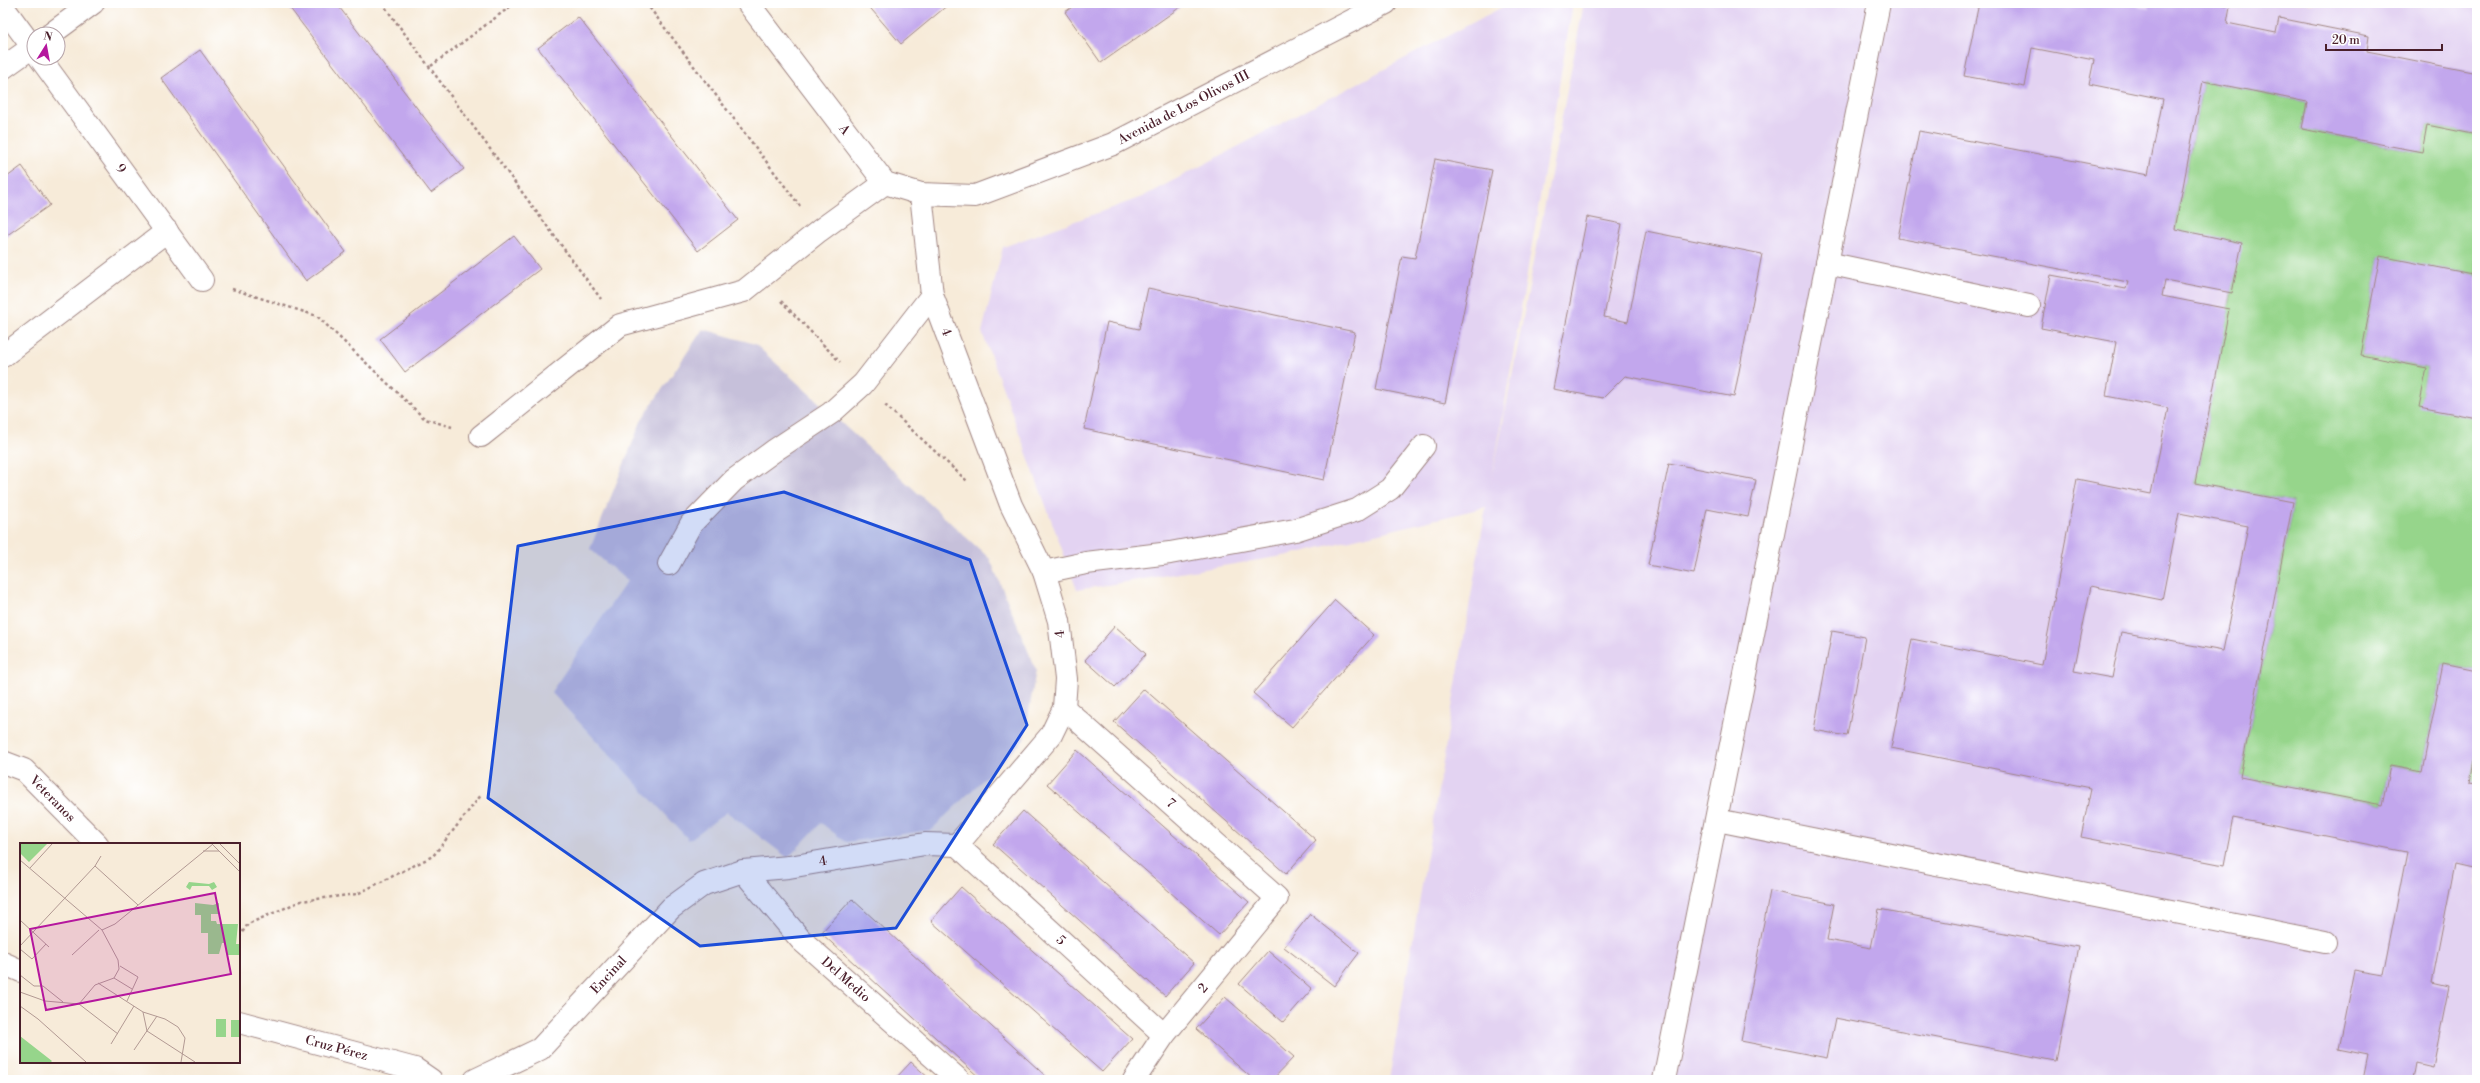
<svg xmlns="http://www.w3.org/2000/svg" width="2480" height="1083" font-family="'Libre Bodoni',serif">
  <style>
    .built { fill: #e3d3f2 }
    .industrial { fill: #c6c0da }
    .green { fill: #96d58b; stroke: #707a5b }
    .building { fill: #c2a7ed; fill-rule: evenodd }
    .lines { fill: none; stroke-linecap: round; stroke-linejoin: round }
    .minor-casing { stroke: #a08582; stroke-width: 24 }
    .path { stroke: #a08582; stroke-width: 2.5; stroke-dasharray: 3 3; stroke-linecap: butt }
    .minor { stroke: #fff; stroke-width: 22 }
    .marked { fill: #1d4ed8; fill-opacity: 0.2; stroke: #1d4ed8; stroke-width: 3; stroke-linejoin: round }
    .labels { text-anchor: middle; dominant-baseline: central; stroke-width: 4; stroke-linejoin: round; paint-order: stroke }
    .street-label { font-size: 13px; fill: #4a1f2b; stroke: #fff }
    .inset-road { fill: none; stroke: #b29993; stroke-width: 1 }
    .view { fill: #b5179e; fill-opacity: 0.15; stroke: #b5179e; stroke-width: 2 }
    .inset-edge { fill: none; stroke: #4a1f2b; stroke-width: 2 }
  </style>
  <rect width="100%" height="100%" fill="#fff"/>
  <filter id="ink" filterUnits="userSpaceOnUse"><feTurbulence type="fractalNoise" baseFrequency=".025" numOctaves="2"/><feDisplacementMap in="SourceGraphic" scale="8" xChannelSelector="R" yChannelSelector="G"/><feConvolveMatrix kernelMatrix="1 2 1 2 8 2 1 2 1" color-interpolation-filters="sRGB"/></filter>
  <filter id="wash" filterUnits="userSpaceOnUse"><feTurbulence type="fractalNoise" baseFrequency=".012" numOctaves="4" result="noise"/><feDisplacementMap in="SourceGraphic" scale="16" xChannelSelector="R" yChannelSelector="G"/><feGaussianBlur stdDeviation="0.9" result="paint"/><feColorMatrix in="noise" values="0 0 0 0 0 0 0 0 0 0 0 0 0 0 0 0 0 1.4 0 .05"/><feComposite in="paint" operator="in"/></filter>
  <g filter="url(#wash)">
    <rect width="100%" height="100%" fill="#f7ebd9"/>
    <path class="built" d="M1510 3H1573L1492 479 1584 3H2477V1080H1389L1486 507 1289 555 1077 590 982 332 1003 247 1142 197Z"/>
    <path class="industrial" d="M703 329 755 344 990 559 1036 670 1024 740 931 830 846 842 821 823 788 858 727 812 689 840 551 692 627 581 590 549 642 419Z"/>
    <path class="green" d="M2203 81 2307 102 2302 129 2422 152 2427 125 2477 135V275L2380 257 2361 355 2427 368 2420 406 2477 418V671L2443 664 2422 772 2390 766 2382 805 2240 777 2293 502 2195 483 2241 243 2175 230Z
      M2477 747V783L2470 782Z"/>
    <g id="blocks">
      <path class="building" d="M286 3H336L464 169 431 193Z
        M866 3H948L949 4 901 44Z
        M1078 3H1186L1101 63 1065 12Z
        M1979 3H2122L2149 8 2150 3H2213L2230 6 2227 23 2276 33 2279 18 2369 36 2367 51 2477 73V135L2427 125 2422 152 2302 129 2307 102 2203 81 2175 229 2242 243 2232 293 2165 280 2162 296 2229 309 2195 483 2293 502 2240 777 2382 805 2390 766 2422 772 2443 664 2477 671V747L2470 782 2477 783V868L2455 863 2432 983 2449 987 2433 1067 2416 1063 2413 1080H2363L2368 1055 2338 1049 2354 970 2383 975 2407 852 2233 818 2224 865 2081 837 2091 788 1891 748 1912 639 2042 665 2077 479 2151 494 2168 408 2106 396 2116 342 2041 328 2051 275 2126 289 2128 282 1898 238 1919 131 2148 175 2163 99 2089 84 2094 60 2032 48 2025 87 1964 76ZM2179 513 2248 526 2223 651 2121 632 2112 678 2074 671 2091 586 2162 600Z
        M578 17 738 220 698 251 538 48Z
        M200 50 346 252 306 281 161 78Z
        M1435 159 1492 170 1445 403 1376 389 1402 256 1415 258Z
        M22 166 50 205 3 238V180Z
        M1587 217 1622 224 1604 317 1628 322 1646 231 1762 254 1734 397 1625 376 1603 398 1553 389Z
        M514 236 540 269 405 372 380 339Z
        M2380 256 2477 275V418L2419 407 2427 368 2361 355Z
        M1148 288 1355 332 1324 480 1084 429 1107 322 1139 329Z
        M1669 463 1756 480 1748 517 1707 509 1694 574 1648 565Z
        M1335 600 1374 635 1292 727 1253 693Z
        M1115 626 1146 654 1115 687 1085 660Z
        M1832 631 1865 637 1847 736 1814 730Z
        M1144 689 1316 840 1286 874 1114 722Z
        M1077 750 1249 902 1219 935 1047 784Z
        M1023 811 1194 963 1165 996 993 844Z
        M961 887 1132 1039 1102 1072 931 921Z
        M1770 891 1834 904 1827 940 1871 948 1879 909 2078 947 2056 1061 1835 1018 1827 1058 1741 1041Z
        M852 899 1050 1080H982L821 933Z
        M1310 914 1359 953 1334 986 1284 947Z
        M1268 951 1312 989 1283 1022 1239 984Z
        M1225 997 1294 1057 1272 1080H1254L1196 1029Z
        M911 1062 931 1080H894Z"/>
    </g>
  </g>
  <g filter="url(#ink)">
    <use href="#blocks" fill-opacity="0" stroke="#a08582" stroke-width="1"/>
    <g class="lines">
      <defs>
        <g id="minor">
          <path id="s1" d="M748 3 885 183 921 194 975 196 1113 144 1386 3"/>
          <path d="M3 7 34 49"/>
          <path d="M51 34 93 3"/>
          <path id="s2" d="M40 58 202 280"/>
          <path d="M3 68 34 46"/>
          <path d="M1827 263 2029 306"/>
          <path d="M3 356 167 231"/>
          <path d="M481 436 620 325 744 291 819 231 885 183"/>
          <path d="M669 564 691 524 734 480 775 450 831 413 863 384 932 295"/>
          <path d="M1044 572 1086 563 1170 553 1295 530 1357 510 1390 489 1424 446"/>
          <path id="s3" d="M1064 708 1277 898 1164 1035 1134 1080"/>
          <path id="s4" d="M3 762 24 770 97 844"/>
          <path d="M1717 820 2325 942"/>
          <path id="s5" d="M957 845 1164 1035"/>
          <path id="s6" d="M743 871 801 940 959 1080"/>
          <path d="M3 963 21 971"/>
          <path id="s7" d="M239 1022 415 1069 431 1080"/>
          <path id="s8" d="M475 1080 540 1049 671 908 704 884 743 871 789 867 925 844 957 845 1051 735 1064 708 1066 679 1059 621 1044 572 1011 505 932 295 921 194"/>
          <path d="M1664 1080 1879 3"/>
        </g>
      </defs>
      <use href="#minor" class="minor-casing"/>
      <path class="path" d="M382 3 601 299
        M646 3 800 206
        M431 66 515 3
        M232 289 317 316 425 419 452 427
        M781 301 840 362
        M885 405 967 481
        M239 937 248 924 301 901 357 894 433 856 482 794"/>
      <use href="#minor" class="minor"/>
    </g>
  </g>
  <path class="marked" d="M784 492 970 560 1027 725 896 928 700 946 488 798 518 546Z"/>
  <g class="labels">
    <g class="street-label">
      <text stroke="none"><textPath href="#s1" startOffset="545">Avenida de Los Olivos III</textPath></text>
      <text stroke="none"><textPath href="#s1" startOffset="159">A</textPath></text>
      <text stroke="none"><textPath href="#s2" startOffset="137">9</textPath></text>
      <text transform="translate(946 332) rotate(69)">4</text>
      <text transform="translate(1060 634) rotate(-97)">4</text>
      <text stroke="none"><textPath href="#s4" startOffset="63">Veteranos</textPath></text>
      <text stroke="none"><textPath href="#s3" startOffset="143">7</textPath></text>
      <text stroke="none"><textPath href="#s8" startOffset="427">4</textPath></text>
      <text stroke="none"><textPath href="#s5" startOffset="141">5</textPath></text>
      <text stroke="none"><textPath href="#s8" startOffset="173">Encinal</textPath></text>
      <text stroke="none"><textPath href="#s6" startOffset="150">Del Medio</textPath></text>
      <text transform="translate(1203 988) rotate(-50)">2</text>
      <text stroke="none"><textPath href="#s7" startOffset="101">Cruz Pérez</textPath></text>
    </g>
  </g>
  <g transform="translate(20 843)">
    <rect width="220" height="220" fill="#f7ebd9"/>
    <path d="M0 1H27L9 19 0 10ZM169 39 189 41 194 39 197 44 192 47 189 43H172L170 47 166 44ZM175 60 193 62 199 60V71H191V78H196L197 81H218L216 101H219V112H207L205 100H202L199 111H188V90H181V72H175ZM196 176H206V194H196ZM211 177H219V194H211ZM0 193 32 218 31 219H0Z" fill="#96d58b"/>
    <path class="inset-road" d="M192 1 220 29M200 1 220 21M183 8H199M0 17 82 87 95 81 193 1M75 23 118 62M10 25 32 1M0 77 29 104M0 103 75 23 81 13M0 106 12 116 26 101M52 112 79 87M100 123 118 134 107 158M0 132 14 143H23L43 159M94 135 112 146M78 140 123 169 145 176 158 184 165 195 161 219M0 149 25 158 59 161 98 191M59 161 75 142 94 135 99 126 98 117 82 87M0 163 18 176 66 219M123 169 127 188 175 219M91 201 114 163M114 207 137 173"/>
    <path class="view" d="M195 50 211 131 26 167 10 86Z"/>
    <rect width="220" height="220" class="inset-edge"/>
  </g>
  <rect width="2480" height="1083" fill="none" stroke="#fff" stroke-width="16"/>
  <g transform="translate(46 46) rotate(11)"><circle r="19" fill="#ffffff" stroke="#b7a5aa"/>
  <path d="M0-3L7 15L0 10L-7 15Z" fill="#b5179e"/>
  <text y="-6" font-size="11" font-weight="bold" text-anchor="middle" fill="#4a1f2b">N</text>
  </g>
  <path d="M2326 44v6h116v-6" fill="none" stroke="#4a1f2b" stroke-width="2"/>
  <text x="2332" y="44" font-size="12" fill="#4a1f2b" stroke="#ffffff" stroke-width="3" paint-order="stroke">20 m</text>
</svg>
